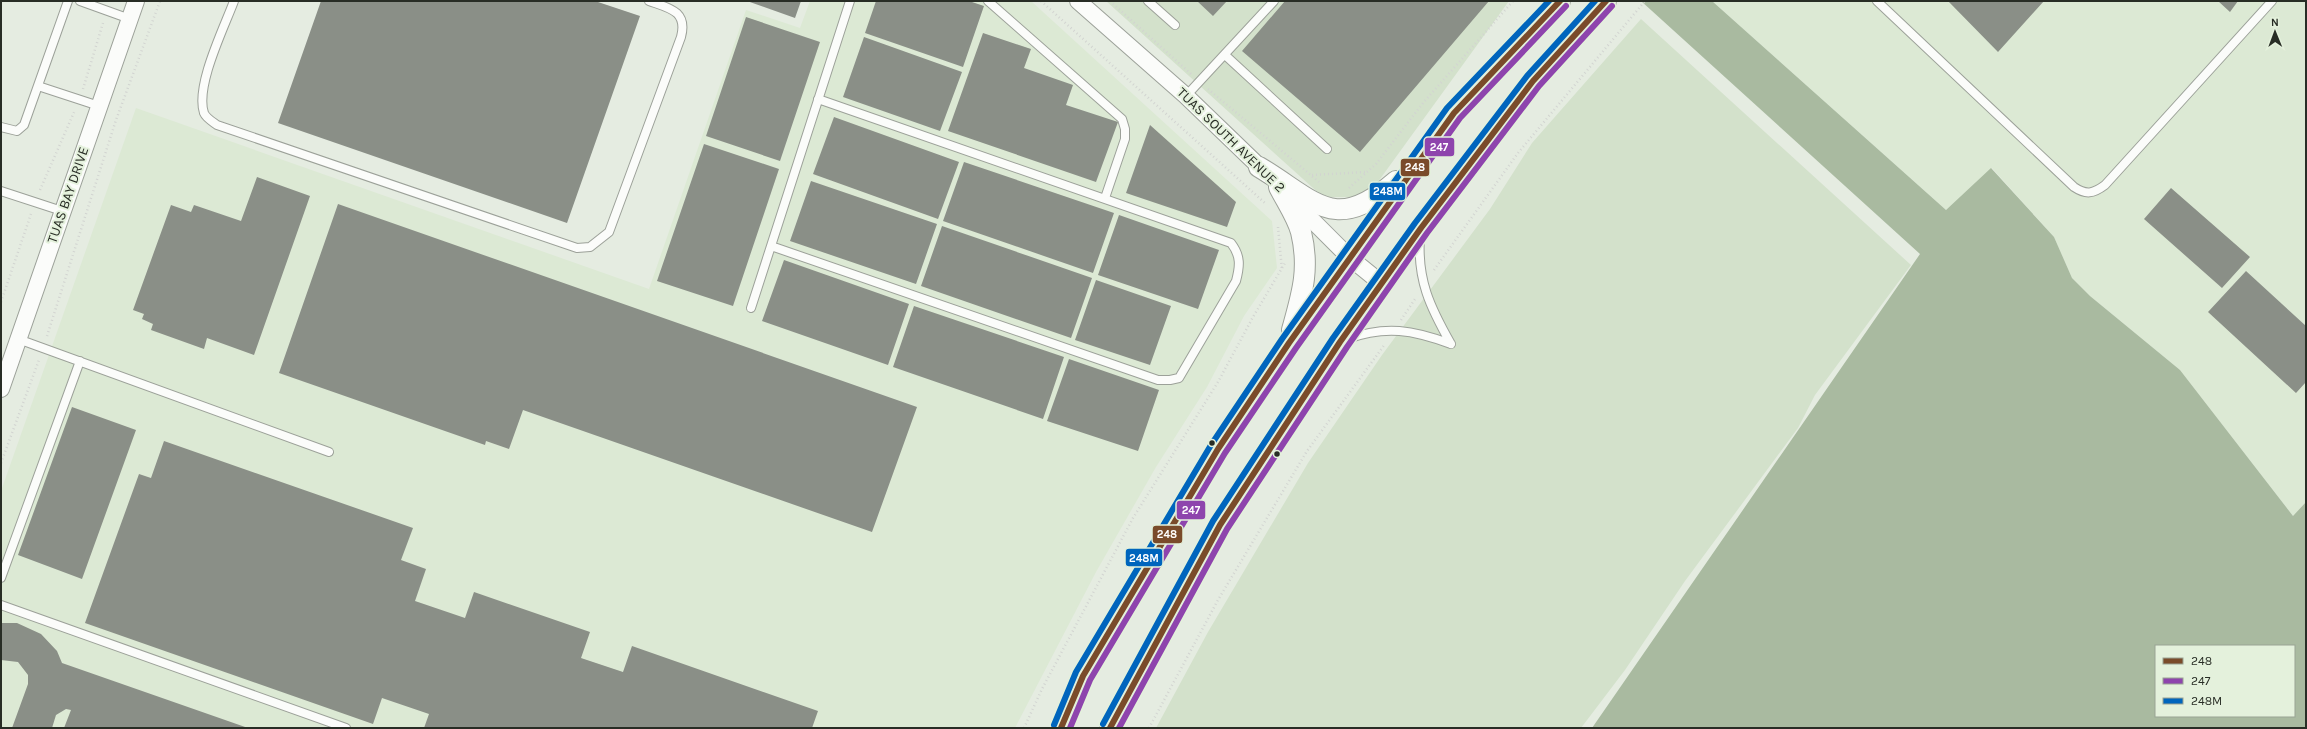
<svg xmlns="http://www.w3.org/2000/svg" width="2307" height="729" font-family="Karla,sans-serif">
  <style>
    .built { fill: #dce9d4 }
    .green { fill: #d3e1cb }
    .water { fill: #a9baa0; fill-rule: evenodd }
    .building { fill: #8a8f87 }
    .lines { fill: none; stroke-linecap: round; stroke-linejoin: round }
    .service-casing { stroke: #9ca199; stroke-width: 10 }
    .minor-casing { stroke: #9ca199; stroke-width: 18 }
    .tertiary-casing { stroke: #9ca199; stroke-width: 22 }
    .path { stroke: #d2d4d1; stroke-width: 2.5; stroke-dasharray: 1 3; stroke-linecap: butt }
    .service { stroke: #fbfcfa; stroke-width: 8 }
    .minor { stroke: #fbfcfa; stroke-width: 16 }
    .tertiary { stroke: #fbfcfa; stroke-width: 20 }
    .bus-1-casing { stroke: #e4f1dc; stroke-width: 9 }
    .bus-2-casing { stroke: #e4f1dc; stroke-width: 9 }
    .bus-3-casing { stroke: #e4f1dc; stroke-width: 9 }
    .bus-1 { stroke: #7a4b2a; stroke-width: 6 }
    .bus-2 { stroke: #8e44ad; stroke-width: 6 }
    .bus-3 { stroke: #0065bd; stroke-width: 6 }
    .bus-dot { fill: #282d25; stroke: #e4f1dc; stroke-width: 1.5 }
    .labels { text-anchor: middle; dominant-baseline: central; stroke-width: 4; stroke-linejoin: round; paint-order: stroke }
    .street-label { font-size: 14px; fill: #282d25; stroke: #e4f1dc }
    .line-badge { stroke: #e4f1dc; stroke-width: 1.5 }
    .badge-label { font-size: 11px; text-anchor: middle; font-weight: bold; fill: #fff }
  </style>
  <rect width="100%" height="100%" fill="#e5ece1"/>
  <path class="built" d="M810 1H1031L1272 221 1277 268 1244 316 1207 387 1156 467 1096 572 1015 728H1V491L136 108 649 289 746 10 800 28Z
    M1712 1H2306V502L2293 516 2180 370 2090 296 2072 278 2054 237 1992 168 1946 210Z"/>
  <path class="green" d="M1106 1H1509L1367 197H1323Z
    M1641 19 1911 265 1815 395 1798 428 1685 581 1625 670 1581 728H1156L1208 632 1308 463 1382 355 1490 209 1532 143Z"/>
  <path class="water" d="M1641 1H1712L1946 210 1991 168 2054 237 2072 278 2090 296 2180 370 2293 516 2306 502V728H1592L1920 254ZM2156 646H2294V716H2156Z"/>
  <path class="building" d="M321 1H595L640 16 567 223 278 123Z
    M747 1H801L795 18Z
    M876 1H969L984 6 963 67 865 33Z
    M1197 1H1227L1213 16Z
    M1285 1H1489L1360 152 1242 51Z
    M1948 1H2044L1998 52Z
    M2218 1H2238L2230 12Z
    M746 17 820 42 780 161 706 136Z
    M983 33 1031 49 1024 68 1073 85 1066 105 1118 122 1096 182 948 131Z
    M864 37 962 72 940 131 843 97Z
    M834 117 959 162 938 219 813 174Z
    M1150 125 1236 202 1227 227 1126 193Z
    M704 144 779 169 733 306 657 281Z
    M964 162 1114 213 1093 273 943 221Z
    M257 177 310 196 254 355 207 338 204 349 151 330 153 324 142 319 144 314 133 310 171 205 191 212 194 205 241 221Z
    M811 181 937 224 916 284 790 241Z
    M2171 188 2250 257 2222 288 2144 219Z
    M338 204 917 407 872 532 523 410 509 449 486 441 485 445 279 373Z
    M1119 215 1219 250 1198 309 1098 275Z
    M942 226 1092 278 1071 338 921 286Z
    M784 260 909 304 888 365 762 321Z
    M2246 271 2306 326V382L2296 393 2208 312Z
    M1096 280 1171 306 1150 365 1075 340Z
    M914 306 1064 357 1043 419 893 367Z
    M1069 359 1159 390 1138 451 1047 421Z
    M72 407 136 430 82 579 18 555Z
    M164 441 413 528 401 560 426 569 415 601 465 618 474 592 590 632 581 658 623 672 632 646 818 711 812 728H424L429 714 382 698 373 724 85 623 139 474 151 478Z
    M1 623H17L41 634 57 651 62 663 248 728H64L71 710 66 709 56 715 52 728H12L28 684V675L18 662 1 660Z"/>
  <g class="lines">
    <defs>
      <path id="service" d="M80 1 130 19
        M234 1C224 28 195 86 204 113 206 118 213 122 217 125L577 248 590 247 609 232 681 37C688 11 669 8 649 1
        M988 1 1122 119 1125 129V139L1105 198
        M1148 1 1175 25
        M1877 1 2074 187C2086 195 2093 194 2105 185L2272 1
        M1225 55 1327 149
        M38 86 99 106
        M1186 96 1274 1
        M1 127 17 131 24 125 68 1
        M1 191 62 211
        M1420 237C1417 280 1430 307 1451 344
        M771 246 1158 380H1170L1179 378 1236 281C1240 266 1241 256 1231 243L818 99
        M751 308 850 1
        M18 339 329 452
        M1347 339C1386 325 1413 330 1451 344
        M1 578 80 361
        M1 605 346 728"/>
      <path id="minor" d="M1078 1 1186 96 1267 174
        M1289 197 1349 257 1381 283
        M1 389 136 1"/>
      <path id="tertiary" d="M1259 167C1316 201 1334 235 1396 181
        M1279 187C1286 201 1297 217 1301 232 1310 269 1302 294 1292 330
        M1061 728 1083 676 1218 449 1289 343 1454 113 1560 1
        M1110 728 1220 525 1340 342 1421 228 1533 81 1606 1"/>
    </defs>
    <use href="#service" class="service-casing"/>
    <use href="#minor" class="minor-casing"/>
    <use href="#tertiary" class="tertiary-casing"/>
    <path class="path" d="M1041 1 1266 204
      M1110 1 1191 74
      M83 89 103 23
      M1208 89 1319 182
      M1312 175 1366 172
      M1349 188 1376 164 1423 103 1513 1
      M40 190 75 110
      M1278 227 1282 270
      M1434 270 1518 153 1645 1
      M1 302 31 214
      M1401 320 1415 299
      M47 336 116 120 160 1
      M1 463 39 360
      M1024 728 1042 689 1133 518 1218 382 1253 317 1285 263
      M1149 728 1218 600 1307 451 1385 344"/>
    <use href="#service" class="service"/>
    <use href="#minor" class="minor"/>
    <use href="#tertiary" class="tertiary"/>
    <defs>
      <path id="bus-1" d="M1061 728 1083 676 1218 449 1289 343 1454 113 1560 1
        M1110 728 1220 525 1340 342 1421 228 1533 81 1606 1"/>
      <path id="bus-2" d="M1070 728 1090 680 1225 453 1296 348 1460 118 1566 6
        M1119 728 1227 529 1347 347 1427 233 1539 86 1612 6"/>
      <path id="bus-3" d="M1103 724 1213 521 1333 338 1415 223 1527 76 1595 1
        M1054 725 1076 672 1211 445 1282 339 1447 108 1549 1"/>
    </defs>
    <use href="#bus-1" class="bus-1-casing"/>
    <use href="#bus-2" class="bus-2-casing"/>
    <use href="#bus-3" class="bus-3-casing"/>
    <use href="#bus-1" class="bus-1"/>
    <use href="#bus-2" class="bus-2"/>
    <use href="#bus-3" class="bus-3"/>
  </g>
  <g class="bus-dot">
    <circle cx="1212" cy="443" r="3.5"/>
    <circle cx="1277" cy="454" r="3.5"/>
  </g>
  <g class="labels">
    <g class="street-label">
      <text transform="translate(1231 140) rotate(44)">TUAS SOUTH AVENUE 2</text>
      <text transform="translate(68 195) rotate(-71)">TUAS BAY DRIVE</text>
    </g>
  </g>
  <g class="line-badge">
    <rect x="1424" y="137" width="31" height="20" rx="4" fill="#8e44ad"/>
    <rect x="1400" y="158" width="30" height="19" rx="4" fill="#7a4b2a"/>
    <rect x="1369" y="182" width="37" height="19" rx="4" fill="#0065bd"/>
    <rect x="1176" y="500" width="30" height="20" rx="4" fill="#8e44ad"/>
    <rect x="1152" y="525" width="31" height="19" rx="4" fill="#7a4b2a"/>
    <rect x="1125" y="548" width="38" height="19" rx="4" fill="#0065bd"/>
  </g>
  <g class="badge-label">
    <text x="1439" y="151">247</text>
    <text x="1415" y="171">248</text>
    <text x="1388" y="195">248M</text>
    <text x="1191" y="514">247</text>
    <text x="1167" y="538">248</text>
    <text x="1144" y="562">248M</text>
  </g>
  <rect width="2307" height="729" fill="none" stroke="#282d25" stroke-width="4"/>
  <rect x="2155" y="645" width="140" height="72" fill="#e4f1dc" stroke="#99a393"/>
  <rect x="2163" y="658" width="20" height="6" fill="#7a4b2a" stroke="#99a393"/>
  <text x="2191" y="665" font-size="12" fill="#282d25">248</text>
  <rect x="2163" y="678" width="20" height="6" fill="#8e44ad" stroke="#99a393"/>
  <text x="2191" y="685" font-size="12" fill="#282d25">247</text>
  <rect x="2163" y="698" width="20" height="6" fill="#0065bd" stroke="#99a393"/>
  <text x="2191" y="705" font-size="12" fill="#282d25">248M</text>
  <g transform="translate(2275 32) rotate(359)" stroke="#e4f1dc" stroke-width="3" paint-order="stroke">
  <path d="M0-3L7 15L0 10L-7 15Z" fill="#282d25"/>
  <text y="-6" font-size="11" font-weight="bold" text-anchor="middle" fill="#282d25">N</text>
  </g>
</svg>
